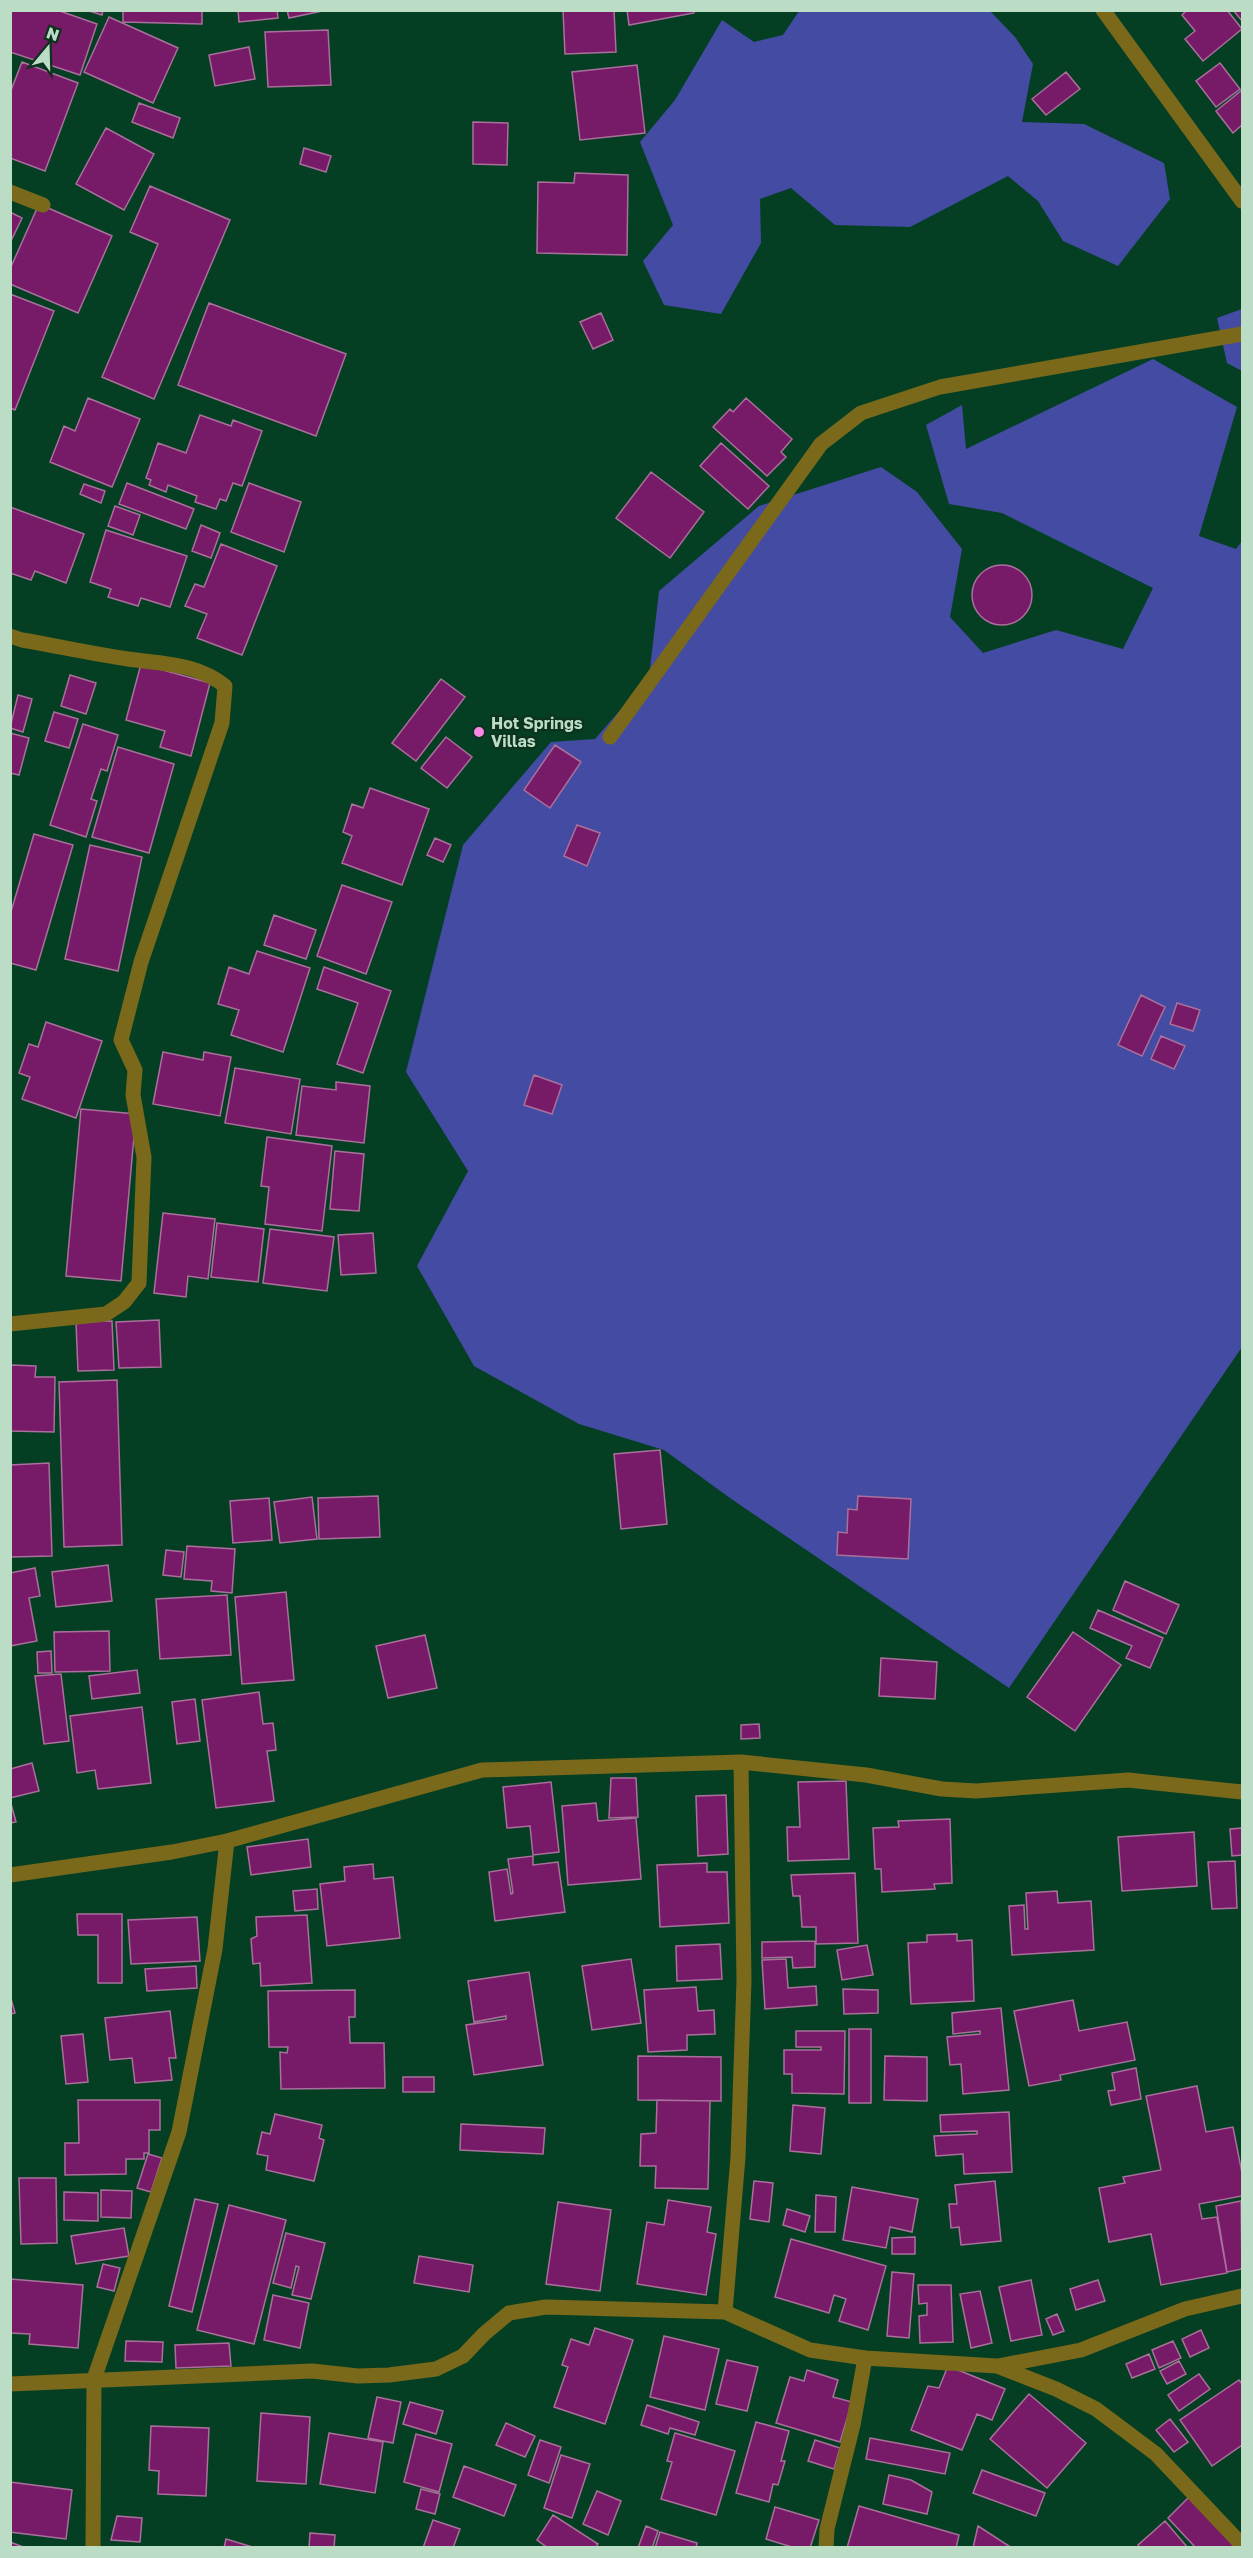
<svg xmlns="http://www.w3.org/2000/svg" width="1253" height="2558" font-family="'Golos Text',sans-serif">
  <style>
    .green { fill: #444ba3 }
    .building { fill: #771a67; stroke: #aa709c; stroke-width: 1.5 }
    .lines { fill: none; stroke-linecap: round; stroke-linejoin: round }
    .minor { stroke: #7a691b; stroke-width: 15 }
    .poi-dot { fill: #fc86e3; stroke: #0d321e; stroke-width: 2 }
    .labels { text-anchor: middle; dominant-baseline: central; stroke-width: 4.5; stroke-linejoin: round; paint-order: stroke }
    .poi-label { font-size: 16px; font-weight: bold; fill: #bbddc6; stroke: #0d321e; text-anchor: start }
  </style>
  <rect width="100%" height="100%" fill="#053f23"/>
  <path class="green" d="M799 11H990L1015 37 1033 64 1022 122 1084 124 1164 163 1170 199 1118 266 1063 241 1038 201 1008 176 910 227 835 225 791 188 760 199 761 243 721 314 664 305 643 261 673 225 640 142 675 100 722 20 754 42 783 35Z
    M1242 309V371L1227 363 1217 318Z
    M1153 359 1237 407 1199 536 1236 549 1242 541V1347L1009 1688 730 1498 664 1450 579 1424 474 1366 417 1266 468 1171 406 1072 463 845 551 742 595 739 649 677 659 591 759 506 881 467 917 492 962 549 950 617 983 653 1056 630 1123 649 1153 588 1002 513 949 504 926 425 962 405 966 449Z"/>
  <path class="building" d="M10 10H57L97 24 80 75 10 52Z
    M86 10H103L102 15Z
    M123 10H202V24L123 22Z
    M238 10H277L278 18 239 22Z
    M287 10H327L289 18Z
    M563 10H614L616 52 565 54Z
    M627 10H694V13L629 25Z
    M1187 10H1227L1242 29 1203 61 1185 39 1195 31 1182 15Z
    M1233 10H1242V21Z
    M109 17 178 48 153 103 84 72Z
    M328 30 331 85 268 87 265 32Z
    M249 47 255 79 215 86 209 55Z
    M22 62 78 83 45 171 10 158V93Z
    M1220 63 1240 89 1216 107 1196 81Z
    M637 65 645 133 580 140 572 72Z
    M1066 72 1080 89 1046 115 1032 99Z
    M1242 90V125L1233 133 1216 111Z
    M139 103 180 118 173 138 132 122Z
    M473 122 508 123 507 165 473 164Z
    M106 128 154 154 124 210 76 184Z
    M304 148 331 156 326 172 300 164Z
    M575 173 628 175 627 255 537 253 538 182 574 183Z
    M150 186 230 220 154 399 102 377 158 244 130 232Z
    M39 204 112 236 78 313 10 284V269Z
    M10 212 22 218 10 243Z
    M10 294 54 311 15 410 10 408Z
    M209 303 346 354 316 436 178 385Z
    M601 313 613 340 593 349 580 322Z
    M88 398 140 419 112 487 50 462 64 426 75 431Z
    M746 398 792 439 781 452 786 457 767 476 713 427 730 409 733 412Z
    M200 415 231 426 233 420 262 431 242 486 233 483 226 501 220 499 216 509 195 502 197 496 168 485 166 492 149 485 151 480 146 478 158 443 186 453Z
    M721 443 769 486 748 509 700 466Z
    M651 472 704 512 670 558 616 518Z
    M127 483 194 509 186 529 119 504Z
    M249 483 301 502 284 552 231 532Z
    M84 484 105 491 101 503 80 494Z
    M115 506 140 515 133 535 108 526Z
    M10 507 84 534 66 583 35 571 31 580 10 573Z
    M201 525 220 533 211 558 192 551Z
    M106 530 187 556 170 607 141 598 138 606 108 597 111 589 90 582Z
    M221 544 277 566 242 655 197 638 207 614 185 606 195 584 204 587Z
    M972 595a30 30 0 1 1 60 0a30 30 0 1 1-60 0Z
    M141 664 210 683 191 756 160 747 165 731 126 720Z
    M70 675 96 683 86 714 61 706Z
    M441 679 465 697 416 761 392 743Z
    M18 695 32 699 23 732 10 728Z
    M54 712 78 719 69 748 45 741Z
    M83 724 118 735 107 771 101 769 91 799 97 801 86 837 50 825Z
    M10 733 29 738 19 775 10 773Z
    M446 737 472 757 447 788 421 768Z
    M555 745 581 762 550 808 524 790Z
    M118 747 174 764 149 853 92 837Z
    M370 788 429 809 402 885 342 863 352 836 343 832 352 804 363 808Z
    M577 825 600 833 587 866 564 856Z
    M34 834 73 845 36 970 10 963V915Z
    M435 838 451 845 443 862 427 855Z
    M90 845 142 857 118 971 65 959Z
    M342 885 392 902 366 974 317 956Z
    M274 915 316 930 306 959 264 945Z
    M257 951 310 968 283 1052 231 1035 239 1010 218 1004 229 967 249 974Z
    M324 967 391 991 363 1073 337 1064 358 1003 317 989Z
    M1141 995 1165 1007 1142 1056 1118 1045Z
    M1177 1003 1200 1010 1193 1031 1170 1024Z
    M46 1022 102 1041 76 1118 22 1099 30 1077 19 1073 29 1044 38 1047Z
    M1161 1036 1185 1046 1174 1069 1151 1059Z
    M163 1052 203 1060 204 1052 231 1057 220 1116 153 1104Z
    M235 1068 300 1079 291 1134 225 1123Z
    M534 1075 562 1085 552 1114 524 1105Z
    M336 1082 370 1086 364 1143 296 1135 302 1086 336 1090Z
    M81 1109 136 1114 121 1281 66 1276Z
    M267 1137 332 1146 322 1231 265 1224 269 1187 261 1186Z
    M335 1151 364 1154 359 1211 330 1209Z
    M163 1213 215 1219 208 1279 188 1276 186 1297 154 1293Z
    M217 1223 264 1229 258 1282 211 1277Z
    M270 1229 334 1237 327 1291 263 1283Z
    M373 1233 376 1273 341 1275 338 1235Z
    M159 1320 161 1367 119 1368 116 1322Z
    M112 1321 114 1370 78 1371 76 1322Z
    M10 1365 36 1366 35 1377H55L54 1432 10 1431Z
    M117 1380 122 1545 64 1547 59 1382Z
    M660 1450 667 1524 621 1529 614 1454Z
    M49 1463 52 1556 10 1557V1465Z
    M378 1496 380 1537 319 1539 318 1498Z
    M858 1496 911 1499 908 1559 837 1555 838 1532 847 1533 848 1509 857 1510Z
    M312 1497 317 1539 280 1543 274 1502Z
    M269 1498 272 1540 233 1543 230 1501Z
    M187 1546 235 1549 232 1593 211 1591 212 1581 184 1579Z
    M166 1550 184 1552 181 1577 163 1575Z
    M108 1565 112 1601 56 1607 52 1572Z
    M35 1568 40 1596 29 1598 37 1641 10 1646V1573Z
    M1125 1581 1179 1605 1166 1634 1113 1610Z
    M286 1592 294 1680 242 1684 235 1597Z
    M227 1595 231 1655 160 1659 156 1599Z
    M1098 1610 1163 1638 1150 1668 1126 1658 1132 1646 1090 1628Z
    M109 1631 110 1671 55 1672 54 1632Z
    M1073 1632 1121 1665 1075 1731 1027 1697Z
    M425 1635 437 1688 388 1698 376 1646Z
    M51 1651 52 1673H38L37 1652Z
    M881 1658 937 1662 935 1699 879 1696Z
    M137 1670 140 1693 92 1699 89 1676Z
    M61 1674 69 1741 44 1744 35 1676Z
    M259 1692 263 1724 273 1723 276 1750 267 1751 274 1801 216 1808 202 1700Z
    M195 1699 200 1741 177 1744 172 1702Z
    M142 1707 151 1783 98 1789 95 1770 77 1773 70 1716Z
    M759 1724 760 1738 741 1739V1725Z
    M32 1763 39 1791 10 1798V1769Z
    M611 1778H636L638 1817 609 1818Z
    M846 1781 849 1859 788 1861 787 1827H800L798 1782Z
    M551 1782 559 1852 533 1855 530 1826 507 1828 503 1787Z
    M726 1795 728 1854 698 1856 696 1796Z
    M10 1800 16 1822 10 1823Z
    M596 1803 598 1821 636 1818 641 1879 568 1885 562 1806Z
    M950 1819 952 1883 934 1884 935 1889 882 1892 881 1869H875L873 1828 899 1827 898 1821Z
    M1242 1828V1855L1232 1856 1230 1829Z
    M1194 1832 1197 1886 1122 1891 1118 1837Z
    M308 1839 311 1867 251 1875 247 1847Z
    M533 1856V1865L558 1862 565 1912 495 1921 489 1872 507 1869 511 1894 513 1893 508 1859Z
    M1235 1861 1237 1908 1212 1909 1208 1862Z
    M707 1863V1872H727L729 1923 660 1927 657 1865Z
    M373 1864 374 1879 393 1877 400 1938 327 1946 320 1884 345 1881 344 1867Z
    M855 1873 858 1943 816 1944V1927H802L800 1896H793L791 1875Z
    M317 1889 318 1909 295 1911 293 1891Z
    M1057 1891 1058 1903 1091 1901 1094 1950 1012 1955 1009 1906 1024 1905 1025 1929H1028L1026 1893Z
    M77 1914H122V1983H98V1935H78Z
    M307 1915 312 1983 261 1986 260 1963 253 1964 251 1939 257 1936 256 1917Z
    M197 1917 200 1961 131 1964 128 1920Z
    M957 1934V1941L972 1940 974 2001 911 2004 908 1943 927 1942V1935Z
    M815 1941V1967L793 1968 792 1957 762 1958V1942Z
    M720 1944 722 1979 677 1981 676 1946Z
    M867 1945 873 1975 842 1980 837 1950Z
    M631 1959 641 2023 592 2030 582 1966Z
    M786 1959 788 1988 816 1986 817 2005 765 2009 762 1960Z
    M196 1966 197 1988 147 1991 145 1969Z
    M529 1972 543 2065 474 2075 466 2025 506 2019V2016L474 2022 468 1981Z
    M696 1987 698 2011 714 2010 715 2034 687 2035V2050L648 2052 644 1990Z
    M843 1989 878 1990V2013L844 2014Z
    M355 1990V2017H349L350 2043H384L385 2088 281 2089 280 2052 287 2053 288 2047H269L268 1991Z
    M10 1995 15 2013 10 2014Z
    M1073 2000 1079 2031 1127 2022 1135 2060 1060 2075 1061 2080 1029 2086 1014 2011Z
    M1001 2008 1009 2090 963 2094 961 2064 950 2065 947 2037 980 2034V2031L953 2034 952 2013Z
    M170 2011 176 2058H169L172 2080 135 2083 132 2058 110 2060 105 2018Z
    M849 2029H871V2103H849Z
    M796 2031H845L844 2094 792 2093V2074H784V2050H821V2047H796Z
    M83 2034 88 2082 66 2084 61 2036Z
    M638 2056 721 2057V2101L638 2100Z
    M885 2056 927 2057V2101L884 2100Z
    M1136 2068 1141 2099 1111 2105 1108 2091 1115 2090 1112 2073Z
    M403 2077H434V2092H403Z
    M1197 2086 1206 2132 1233 2127 1242 2173V2196L1199 2204 1202 2219 1217 2217 1227 2273 1161 2285 1151 2234 1109 2242 1099 2188 1125 2183 1123 2177 1161 2170 1146 2096Z
    M78 2100H160V2130H149V2153H144V2159H126V2174L65 2175V2143H79Z
    M657 2100 710 2101 708 2189 655 2188 656 2166H640L641 2134 656 2133Z
    M793 2105 825 2108 821 2154 790 2151Z
    M1009 2112 1012 2172 964 2174 963 2154 936 2156 934 2136 977 2134V2131L941 2132 940 2115Z
    M275 2114 322 2125 319 2138 324 2140 314 2181 266 2170 268 2156 257 2154 262 2132 270 2134Z
    M461 2124 545 2128 543 2154 460 2150Z
    M148 2154 162 2158 151 2192 137 2188Z
    M19 2178H56L57 2243 21 2244Z
    M754 2181 773 2183 769 2222 750 2219Z
    M995 2181 1001 2241 961 2245 959 2227 951 2228 949 2204H957L955 2185Z
    M852 2187 918 2199 912 2232 890 2227 886 2248 843 2240Z
    M101 2190 132 2191 131 2218 101 2217Z
    M64 2192 98 2193V2221L64 2220Z
    M816 2195 836 2197 835 2232H815Z
    M195 2199 218 2204 192 2312 169 2306Z
    M668 2200 711 2207 707 2232 716 2234 706 2295 637 2284 647 2222 664 2225Z
    M1241 2201 1242 2269 1227 2272 1216 2206Z
    M558 2202 611 2210 600 2291 546 2284Z
    M229 2205 286 2220 254 2344 197 2330Z
    M787 2209 810 2216 805 2232 783 2225Z
    M124 2228 129 2256 76 2264 71 2236Z
    M286 2233 325 2243 311 2299 292 2295 299 2267 296 2266 291 2288 273 2283Z
    M915 2237V2254H892V2238Z
    M791 2239 886 2266 868 2330 839 2321 846 2299 834 2295 829 2313 775 2297Z
    M419 2256 473 2265 469 2292 414 2283Z
    M103 2264 120 2268 114 2291 97 2287Z
    M892 2272 914 2274 909 2338 887 2336Z
    M10 2279 83 2285 78 2348 29 2344 30 2334 10 2333Z
    M1031 2280 1042 2335 1011 2341 999 2287Z
    M1098 2280 1105 2301 1076 2310 1070 2289Z
    M918 2285H951L953 2342 920 2343 919 2316 927 2315V2303L919 2304Z
    M980 2291 992 2343 971 2348 960 2294Z
    M273 2295 309 2303 300 2348 264 2340Z
    M1057 2314 1064 2331 1053 2335 1046 2319Z
    M595 2328 633 2340 605 2424 554 2407 568 2367 562 2365 571 2339 589 2345Z
    M1201 2330 1209 2348 1190 2357 1182 2339Z
    M664 2336 719 2349 705 2410 650 2397Z
    M126 2341 163 2342 162 2362 125 2361Z
    M1173 2341 1181 2358 1159 2368 1152 2350Z
    M229 2343 231 2366 176 2368 175 2345Z
    M1149 2354 1155 2369 1132 2378 1126 2364Z
    M727 2360 758 2367 747 2411 716 2404Z
    M1179 2361 1186 2374 1167 2384 1160 2371Z
    M948 2366 1005 2389 992 2420 977 2414 962 2450 911 2430 928 2386 939 2388Z
    M807 2370 838 2380 833 2397 852 2402 840 2442 776 2423 790 2377 804 2381Z
    M1199 2374 1210 2389 1179 2411 1168 2395Z
    M1239 2380 1242 2384V2445L1212 2466 1180 2420Z
    M1029 2394 1086 2443 1047 2488 990 2439Z
    M377 2397 401 2402 393 2443 368 2438Z
    M410 2402 443 2411 436 2434 403 2424Z
    M647 2405 699 2422 695 2435 670 2428 668 2434 641 2425Z
    M261 2413 310 2417 306 2484 257 2481Z
    M1170 2419 1188 2442 1174 2452 1156 2430Z
    M756 2422 789 2431 781 2461H785L778 2485 773 2484 769 2502 736 2493Z
    M506 2423 535 2436 525 2457 496 2445Z
    M151 2426 209 2428 206 2496 158 2494 159 2471 149 2470Z
    M329 2433 383 2442 375 2493 320 2484Z
    M675 2433 735 2451 716 2515 661 2499 672 2462 667 2461Z
    M416 2434 452 2444 439 2492 404 2482Z
    M870 2438 950 2453 945 2474 866 2459Z
    M540 2440 561 2447 549 2483 528 2475Z
    M815 2440 840 2448 834 2469 808 2461Z
    M561 2455 590 2464 572 2518 544 2508Z
    M464 2466 516 2485 504 2516 453 2497Z
    M982 2470 1045 2493 1036 2516 973 2493Z
    M889 2475 911 2480 932 2492 927 2514 883 2504Z
    M10 2482 72 2490 66 2539 10 2532Z
    M421 2489 440 2494 435 2514 416 2509Z
    M597 2491 621 2501 608 2535 583 2524Z
    M1189 2497 1237 2548H1196L1168 2518Z
    M859 2506 959 2535 956 2548H847Z
    M775 2507 819 2520 810 2548H795L766 2539Z
    M553 2515 598 2544 595 2548H548L537 2540Z
    M117 2516 142 2518 140 2542 111 2540Z
    M433 2520 460 2529 453 2548H423Z
    M1165 2521 1188 2548H1140L1138 2545Z
    M646 2526 658 2531 652 2548H638Z
    M978 2526 1012 2548H973Z
    M660 2532 697 2543 696 2548H655Z
    M310 2533 335 2535 334 2548H309Z
    M226 2539 256 2548H224Z
    M10 2542 26 2548H10Z"/>
  <g class="lines">
    <path class="minor" d="M1103 10 1242 201
      M10 192 43 205
      M10 636 22 640C57 646 93 654 128 659 163 664 197 663 225 686L222 723 141 962 121 1040 135 1070 133 1095 144 1157 139 1283 124 1302 106 1314 10 1324
      M610 737 821 444 861 413 940 387 1242 334
      M10 1875 172 1852 227 1841 482 1770 741 1762 866 1775 942 1789 976 1791 1128 1780 1242 1792
      M725 2312 738 2157 744 1981 741 1762
      M998 2366 1081 2350 1185 2309 1242 2296
      M10 2384 312 2371 358 2376 389 2375 436 2369 463 2356 484 2334 509 2313 546 2307 725 2312 810 2350 865 2358 997 2366 1056 2389 1096 2409 1156 2454 1242 2545
      M93 2548 94 2379 179 2132 215 1949 227 1841
      M826 2548 827 2529 853 2425 865 2358"/>
  </g>
  <circle class="poi-dot" cx="479" cy="732" r="6"/>
  <g class="labels">
    <g class="poi-label">
      <text x="491" y="723">Hot Springs<tspan x="491" dy="18">Villas</tspan></text>
    </g>
  </g>
  <rect width="1253" height="2558" fill="none" stroke="#bbddc6" stroke-width="24"/>
  <g transform="translate(48 48) rotate(19)" stroke="#0d321e" stroke-width="4.5" paint-order="stroke">
  <path d="M0-4.5L10 22L0 15L-10 22Z" fill="#bbddc6"/>
  <text y="-9" font-size="16" font-weight="bold" text-anchor="middle" fill="#bbddc6">N</text>
  </g>
</svg>
